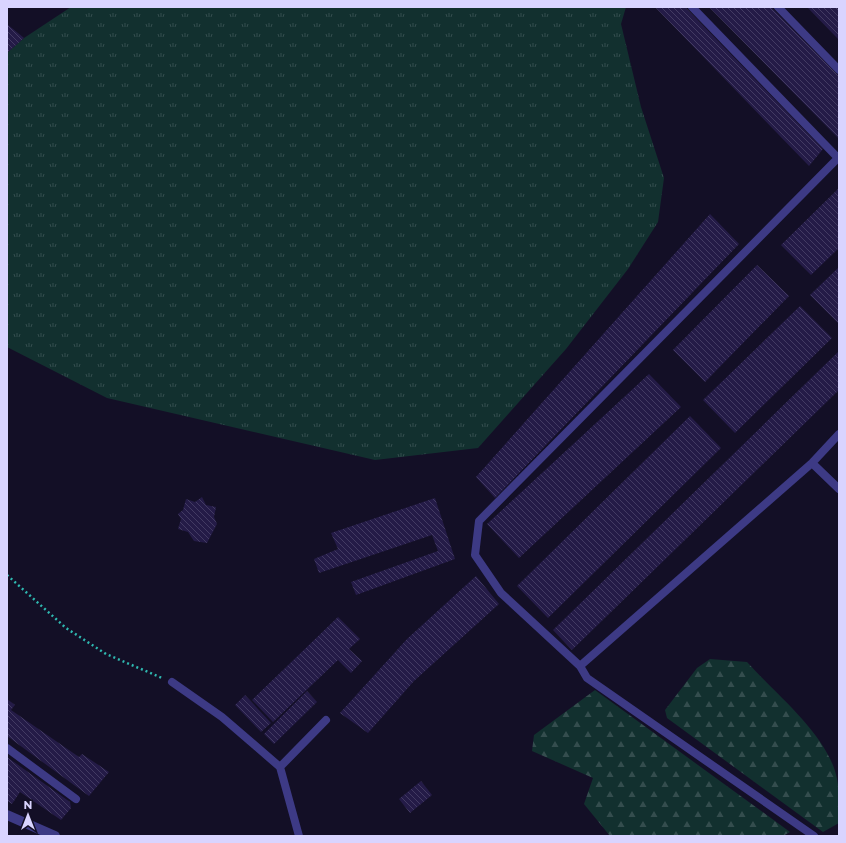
<svg xmlns="http://www.w3.org/2000/svg" width="846" height="843" font-family="Montserrat,sans-serif">
  <style>
    .grass { fill: url(#grass-tufts) }
    .forest { fill: url(#forest-firs) }
    .building { fill: url(#building-back-hatch) }
    .lines { fill: none; stroke-linecap: round; stroke-linejoin: round }
    .path { stroke: #2fb8b0; stroke-width: 2.5; stroke-dasharray: 2 3; stroke-linecap: butt }
    .service { stroke: #3d3a85; stroke-width: 8 }
    .minor { stroke: #3d3a85; stroke-width: 10 }
  </style>
  <defs>
    <pattern id="grass-tufts" width="24" height="20" patternUnits="userSpaceOnUse"><rect width="24" height="20" fill="#12302f"/><path d="M3 7l-1-3M5 7V3M7 7l1-3M15 17l-1-3M17 17v-4M19 17l1-3" fill="none" stroke="#344d4e"/></pattern>
    <pattern id="forest-firs" width="22" height="20" patternUnits="userSpaceOnUse"><rect width="22" height="20" fill="#12302f"/><path d="M5 1l3.5 6h-7zM16 11l3.5 6h-7z" fill="#344d4e"/></pattern>
    <pattern id="building-back-hatch" width="6" height="6" patternUnits="userSpaceOnUse"><rect width="6" height="6" fill="#241b47"/><path d="M-1 5l2 2M0 0l6 6M5-1l2 2" fill="none" stroke="#433b63"/></pattern>
  </defs>
  <rect width="100%" height="100%" fill="#130f26"/>
  <path class="grass" d="M71 7H626L621 24 641 107 664 178 658 222 628 269 566 349 478 448 375 460 107 398 7 347V53L24 38Z"/>
  <path class="forest" d="M710 659 747 662C775 693 820 729 834 768 840 785 840 805 839 823L823 832 667 718 665 710 697 668Z
    M595 690 790 832 783 836H610L584 804 593 778 532 751 534 735Z"/>
  <path class="building" d="M655 7H685L823 149 809 166Z
    M709 7H771L839 76 838 138Z
    M807 7H839V40Z
    M7 24 24 38 7 53Z
    M839 188V248L811 275 781 245Z
    M710 214 739 244 495 498 476 477Z
    M757 265 789 296 705 382 673 350Z
    M839 267V324L810 295Z
    M800 306 832 338 735 433 703 400Z
    M839 351V390L572 650 553 630Z
    M649 374 681 407 519 558 487 524Z
    M690 416 721 448 548 618 517 586Z
    M202 497 206 505 216 507 214 517 217 524 207 543 194 541 188 532 178 529 181 519 178 514 183 510 186 499 195 502Z
    M435 498 455 559 356 595 351 582 438 551 432 535 319 573 314 559 338 549 331 533Z
    M476 576 499 604 414 681 368 733 340 713 407 639Z
    M338 617 360 639 349 649 362 661 351 673 338 660 273 722 252 700Z
    M307 691 317 702 274 744 264 734Z
    M245 695 271 723 261 732 235 705Z
    M7 699 15 705 11 710 79 757 82 754 109 772 89 796 7 736Z
    M7 757 70 802 71 808 61 820 20 792 12 804 7 801Z
    M421 781 432 795 410 813 399 799Z"/>
  <g class="lines">
    <path class="path" d="M7 575 66 628 106 654 162 678"/>
    <path class="service" d="M692 7 838 158
      M778 7 839 70
      M812 463 839 489
      M580 666 812 463 839 434
      M172 682 222 717 280 767
      M7 748 76 799
      M299 836 280 767 326 720
      M814 836 587 678 580 666 501 593 475 555 479 521 839 157"/>
    <path class="minor" d="M7 815 55 836"/>
  </g>
  <rect width="846" height="843" fill="none" stroke="#d9d4ff" stroke-width="16"/>
  <g transform="translate(28 815)" stroke="#130f26" stroke-width="3" paint-order="stroke">
  <path d="M0-3L7 15L0 10L-7 15Z" fill="#d9d4ff"/>
  <text y="-6" font-size="11" font-weight="bold" text-anchor="middle" fill="#d9d4ff">N</text>
  </g>
</svg>
